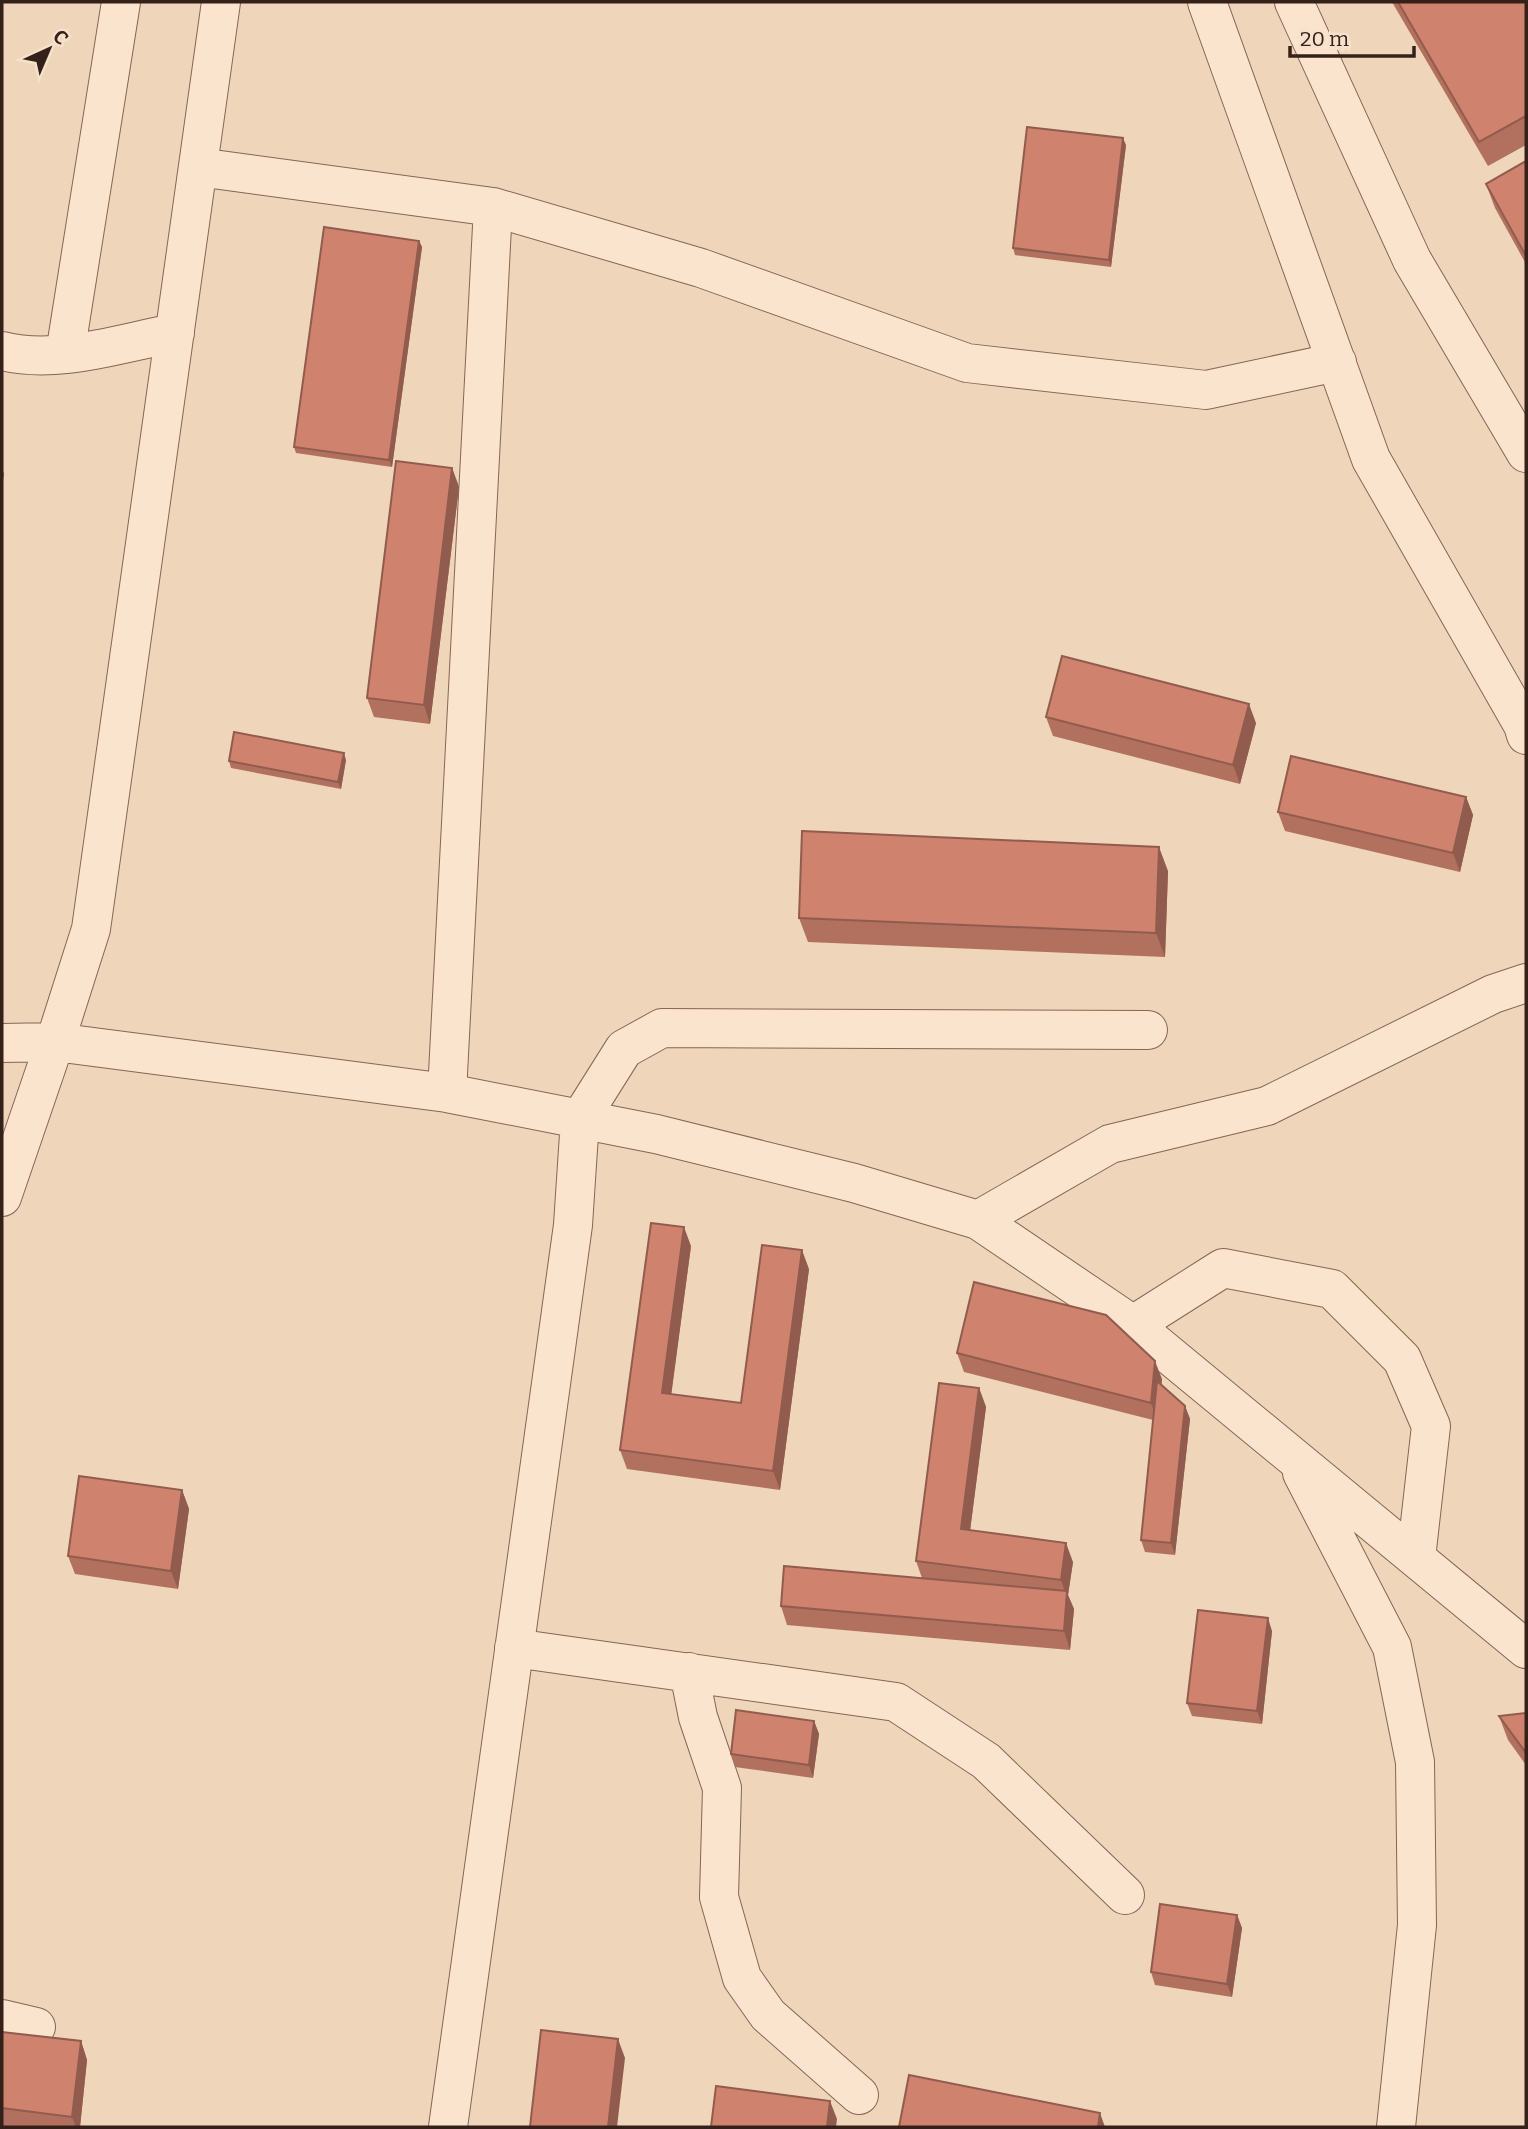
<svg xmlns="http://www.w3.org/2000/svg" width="1528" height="2129" font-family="Bitter,serif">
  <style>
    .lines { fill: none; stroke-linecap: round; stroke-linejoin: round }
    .minor-casing { stroke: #866554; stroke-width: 40 }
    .minor { stroke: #fae4cd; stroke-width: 38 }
    .wall { fill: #b2715f }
    .shaded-wall { fill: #915c4d }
    .building { fill: #cf836e; stroke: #915c4d; stroke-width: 2 }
  </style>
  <rect width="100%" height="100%" fill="#efd5ba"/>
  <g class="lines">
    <defs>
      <path id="minor" d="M1207 2 1371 459 1523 725 1526 735
        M1294 2 1412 260 1526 453
        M198 167 493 207 701 268 967 363 1206 390 1337 362
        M2 351C57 365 120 343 175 333
        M65 354 121 2
        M2 1043 55 1042 447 1093 656 1134 854 1183 978 1220 1133 1325 1526 1649
        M447 1093 493 207
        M2 1197 55 1042 91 929 221 2
        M978 1220 1110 1144 1267 1106 1493 994 1526 983
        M1133 1325 1223 1268 1332 1289 1402 1359 1431 1426 1416 1558
        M1302 1473 1392 1647 1415 1762 1417 1925 1396 2127
        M514 1648 896 1702 986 1761 1125 1895
        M689 1672 698 1717 722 1788 719 1897 742 1978 768 2015 859 2095
        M2 2019 36 2027
        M448 2127 573 1225 580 1119 624 1049 662 1028 1148 1030"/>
    </defs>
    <use href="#minor" class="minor-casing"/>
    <use href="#minor" class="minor"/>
  </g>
  <path class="wall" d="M1392 2H1526V145L1488 166Z
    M1126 145 1111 267 1015 255 1013 248Z
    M1526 161V264L1495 208 1486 184Z
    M419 241 422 247 392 467 296 453 294 447Z
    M452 468 459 487 430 724 374 717 367 698Z
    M1046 717 1256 723 1240 784 1053 736Z
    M346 760 341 789 231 768 229 761Z
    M1466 797 1473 815 1460 872 1285 831 1278 812Z
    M1168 871 1165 957 808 942 799 918Z
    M691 1246 671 1394 741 1403 809 1269 780 1490 627 1469 620 1450Z
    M957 1353 1162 1379 1161 1385 1185 1406 1190 1419 1175 1555 1145 1552 1141 1540 1153 1420 964 1372Z
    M979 1388 986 1407 970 1530 1073 1562 1068 1595 1074 1609 1070 1650 787 1625 781 1606 922 1578 916 1561Z
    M182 1490 189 1509 178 1589 75 1574 68 1556Z
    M1272 1631 1262 1724 1192 1716 1187 1703Z
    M1526 1713V1765L1508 1740 1499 1716Z
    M814 1721 819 1734 813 1778 735 1767 731 1754Z
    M1237 1915 1242 1928 1232 1997 1155 1985 1151 1972Z
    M2 2032 81 2041 87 2060 80 2127 2 2126Z"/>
  <path class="shaded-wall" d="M1123 138 1126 145 1111 267 1109 260Z
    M419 241 422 247 392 467 389 460Z
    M452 468 459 487 430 724 424 705Z
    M2 469 4 474 2 487Z
    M1249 704 1256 723 1240 784 1233 765Z
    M344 753 346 760 341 789 338 782Z
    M1466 797 1473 815 1460 872 1453 853Z
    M1159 847 1168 871 1165 957 1156 933Z
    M684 1227 691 1246 669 1412 662 1393Z
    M802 1250 809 1269 780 1490 773 1471Z
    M1155 1361 1162 1379 1158 1422 1151 1403Z
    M979 1388 986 1407 968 1547 961 1529Z
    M1185 1406 1190 1419 1175 1555 1171 1543Z
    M182 1490 189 1509 178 1589 171 1571Z
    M1066 1543 1073 1562 1068 1595 1074 1609 1070 1650 1064 1631 1066 1595 1061 1580Z
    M1268 1618 1272 1631 1262 1724 1257 1711Z
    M814 1721 819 1734 813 1778 809 1765Z
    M1237 1915 1242 1928 1232 1997 1227 1984Z
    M618 2039 625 2058 617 2127H608Z
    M81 2041 87 2060 80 2127H76L72 2117Z
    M830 2101 837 2119 836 2127H827Z
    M1100 2113 1105 2127H1098Z"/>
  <path class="building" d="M1398 2H1526V116L1479 142Z
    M1027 127 1123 138 1109 260 1013 248Z
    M1526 161V256L1486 184Z
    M324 227 419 241 389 460 294 447Z
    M396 461 452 468 424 705 367 698Z
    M1062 656 1249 704 1233 765 1046 717Z
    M234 732 344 753 338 782 229 761Z
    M1291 756 1466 797 1453 853 1278 812Z
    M802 831 1159 847 1156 933 799 918Z
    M651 1223 684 1227 662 1393 741 1403 762 1245 802 1250 773 1471 620 1450Z
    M974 1282 1106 1315 1155 1361 1151 1403 957 1353Z
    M1157 1381 1185 1406 1171 1543 1141 1540Z
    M939 1383 979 1388 961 1529 1066 1543 1061 1580 916 1561Z
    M79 1476 182 1490 171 1571 68 1556Z
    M784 1566 1067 1591 1064 1631 781 1606Z
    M1198 1610 1268 1618 1257 1711 1187 1703Z
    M736 1710 814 1721 809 1765 731 1754Z
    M1526 1713V1753L1499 1716Z
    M1160 1904 1237 1915 1227 1984 1151 1972Z
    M541 2030 618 2039 608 2127H530Z
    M2 2032 81 2041 72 2117 2 2108Z
    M909 2075 1100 2113 1098 2127H899Z
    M716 2086 830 2101 827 2127H711Z"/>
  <rect width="1528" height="2129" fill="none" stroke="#35211a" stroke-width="7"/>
  <g transform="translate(49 49) rotate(44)" stroke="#f6e1ca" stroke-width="5" paint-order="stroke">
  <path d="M0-5L12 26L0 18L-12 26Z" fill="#35211a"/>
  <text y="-10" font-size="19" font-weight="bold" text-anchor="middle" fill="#35211a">С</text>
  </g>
  <path d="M1290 46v10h124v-10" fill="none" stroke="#35211a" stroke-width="3.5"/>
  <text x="1300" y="46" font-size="21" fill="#35211a" stroke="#f6e1ca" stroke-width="5" paint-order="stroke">20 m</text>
</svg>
